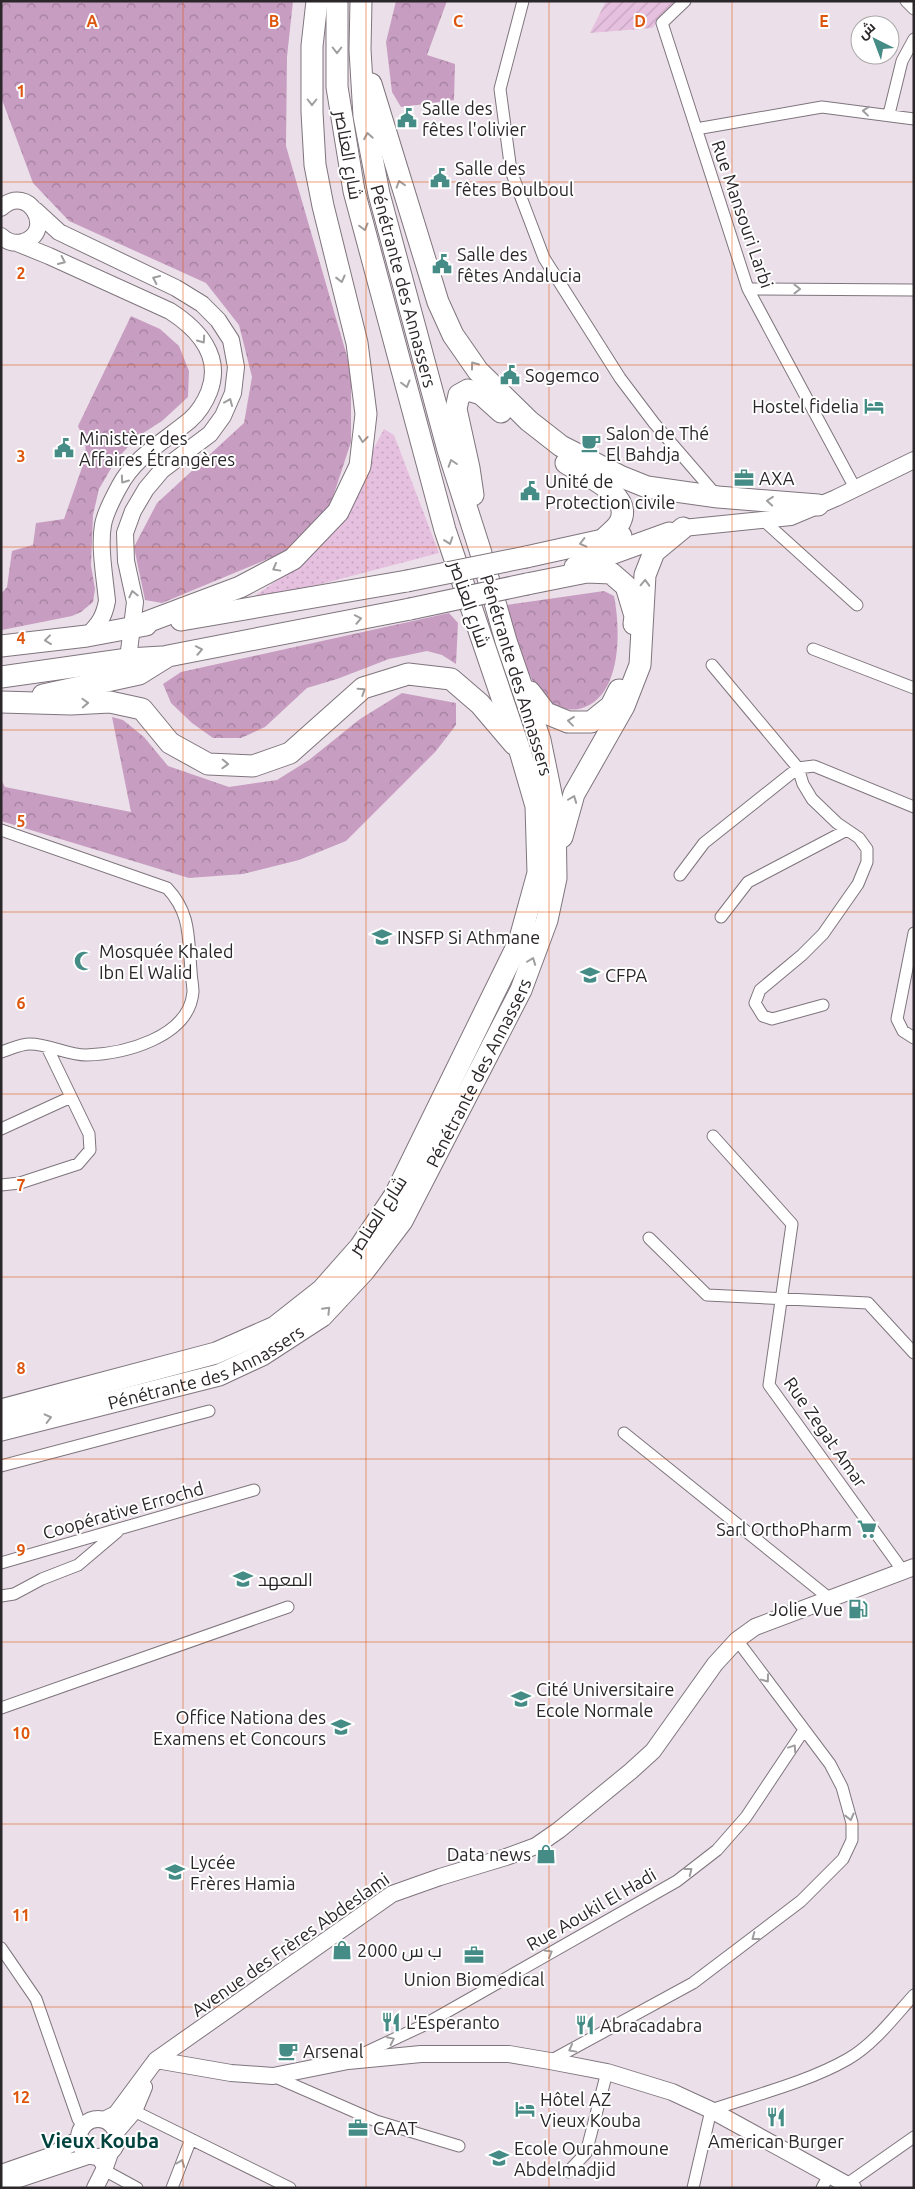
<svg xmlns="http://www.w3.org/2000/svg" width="915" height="2189" font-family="Ubuntu,Cairo,sans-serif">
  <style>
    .grass { fill: url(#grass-dots) }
    .forest { fill: url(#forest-crowns) }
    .garden { fill: url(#garden-furrows) }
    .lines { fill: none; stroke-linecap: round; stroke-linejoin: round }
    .street-casing { stroke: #7f757d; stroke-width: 13 }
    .secondary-casing { stroke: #7f757d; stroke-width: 18 }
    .highway-casing { stroke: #7f757d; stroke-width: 23 }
    .street { stroke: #fff; stroke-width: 11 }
    .secondary { stroke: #fff; stroke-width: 16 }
    .highway { stroke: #fff; stroke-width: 21 }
    .highway-bridge-casing { stroke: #7f757d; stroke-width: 23; stroke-linecap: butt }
    .highway-bridge { stroke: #fff; stroke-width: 21 }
    .oneway { stroke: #9f9d9f }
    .grid { fill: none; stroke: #de560d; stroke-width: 1; stroke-opacity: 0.55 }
    .labels { text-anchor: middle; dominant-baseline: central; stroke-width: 4; stroke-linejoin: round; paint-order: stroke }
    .poi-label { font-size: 18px; fill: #2a2629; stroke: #fff; text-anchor: start }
    .street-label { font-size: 18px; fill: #2a2629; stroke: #fff }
    .quarter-label { font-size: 20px; font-weight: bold; fill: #00423e; stroke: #fff }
    .grid-label { font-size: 16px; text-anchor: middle; font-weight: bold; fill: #de560d; stroke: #fff; stroke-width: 4; stroke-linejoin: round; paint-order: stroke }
  </style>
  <defs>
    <pattern id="grass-dots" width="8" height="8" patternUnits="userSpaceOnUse" patternTransform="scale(1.25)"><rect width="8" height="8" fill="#e6c0df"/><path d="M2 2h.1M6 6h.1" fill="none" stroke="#c5a5bf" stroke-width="1.8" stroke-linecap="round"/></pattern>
    <pattern id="forest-crowns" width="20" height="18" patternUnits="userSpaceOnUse" patternTransform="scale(1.25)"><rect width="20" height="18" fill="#c79dc1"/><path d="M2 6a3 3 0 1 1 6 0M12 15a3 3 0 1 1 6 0" fill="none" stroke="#a2809d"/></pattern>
    <pattern id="garden-furrows" width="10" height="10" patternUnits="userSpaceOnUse" patternTransform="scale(1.25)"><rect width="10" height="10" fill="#e6c0df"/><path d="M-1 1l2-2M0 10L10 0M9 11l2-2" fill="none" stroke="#c5a5bf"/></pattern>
  </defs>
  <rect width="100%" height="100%" fill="#ebe0e9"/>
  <path class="grass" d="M384 429 394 435 439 553 242 605 292 570 369 457Z"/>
  <path class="forest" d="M1 1H293L287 57 286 146 351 370V442L329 509 285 552 162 603 145 600 134 547 157 503 244 423 252 377 239 325 206 283 69 221 33 183 1 97Z
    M396 1H447L427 55 455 64 454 100 401 107 392 92 386 42Z
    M131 316 160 329 179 346 189 371 188 397 162 421 137 437 116 460 99 489 93 515 91 565 95 589 93 602 81 612 72 616 2 630 1 594 7 587 12 551 33 545 36 523 64 519 86 456 85 442 78 426Z
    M604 591 614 596C621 631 622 699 579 709 570 711 557 708 550 702 525 682 515 635 506 605Z
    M449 613 458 623 456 664 442 655 427 651 389 659 337 679 307 688 265 727 241 738H213L192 723 171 703 163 684 181 672Z
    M402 693 456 703V725L436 751 346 841 299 860 243 874 189 878 1 821V780L5 787 131 812 112 717 123 720 144 737 168 766 229 787 277 780 309 760 360 719Z"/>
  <path class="garden" d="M606 1H678L652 28 590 33Z"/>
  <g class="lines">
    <defs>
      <path id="street" d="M523 1 500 89 511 171 544 258 620 378 654 423 717 496
        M685 1 662 23 748 289 855 488
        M906 1 914 9
        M889 114 902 61 914 39
        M696 129 822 107 914 119
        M748 289 914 290
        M763 520 857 605
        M813 649 914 688
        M1 830 167 888C191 913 188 938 191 970 191 977 193 985 193 992 189 1038 123 1054 86 1055 67 1055 49 1044 30 1044 20 1044 11 1049 1 1052
        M680 875 704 843 798 768 712 665
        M721 917 748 882 847 830
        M914 933 897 1019 903 1031 914 1038
        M823 1005 772 1019 763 1016 755 1003 760 990 802 955 823 934 858 884 867 862V849L859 838 837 823 812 799 803 784 798 768 814 766 914 807
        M1 1129 71 1097
        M713 1136 792 1224 769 1385 903 1571
        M1 1185 20 1183 78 1164 90 1150 89 1134 47 1047
        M649 1238 707 1295 868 1303 914 1353
        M624 1433 829 1598
        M1 1466 209 1411
        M1 1563 254 1490
        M1 1596 14 1594 42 1579 78 1565 117 1532
        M1 1708 288 1607
        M1 1948 36 1999 78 2119 83 2126 82 2128
        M356 2057 422 2026 677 1881 717 1850 746 1817 804 1730
        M550 2061 693 1983 801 1901 843 1859 852 1840V1823L842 1787 830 1764 737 1640
        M273 2076 376 2121 459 2146
        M134 2111 290 2188
        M96 2156 104 2170 137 2188
        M568 2172 586 2153 607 2072
        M847 2184 914 2137
        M172 2188 191 2139
        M693 2188 711 2110C755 2095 808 2082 848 2059 874 2044 894 2017 914 1995
        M822 2188 829 2175"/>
      <path id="secondary" d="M1 208C29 182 56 232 23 242 15 244 7 242 1 236
        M35 210 59 232 176 288 202 304 218 320 231 340 236 367 233 393 223 416 210 434 162 470 146 489 133 511 125 533 126 561 135 602 128 659
        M17 243 49 256 170 311C198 329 223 356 209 392 205 402 199 412 190 420 165 441 135 456 119 487 113 498 105 513 103 525 99 547 105 579 107 601 104 617 99 624 87 636
        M683 528 791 517 836 498 914 460
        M156 2060 231 2073 273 2076 348 2061 421 2054H509L550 2061 607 2072 672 2092 711 2110 853 2188
        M79 2138a19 19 0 1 1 38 0a19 19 0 1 1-38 0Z
        M104 2120 116 2114 156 2060 392 1894 440 1877 506 1857 536 1846 559 1830 631 1771 653 1751 715 1664 737 1640 755 1627 914 1567
        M116 2132 134 2111 144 2087
        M1 2173 50 2156 79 2139
        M1 2185 91 2155
        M95 2188 104 2170 110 2153"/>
      <g id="highway">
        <path d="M371 84 438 302 453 335 478 371 529 421 561 446 622 477 647 487 718 497 818 505"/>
        <path d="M566 463C584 475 634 494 620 522 617 528 610 533 606 537"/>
        <path d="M473 495 469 468 456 409 459 395 468 390 481 394 501 412"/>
        <path d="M526 557 621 536"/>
        <path d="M575 567 669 533"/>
        <path d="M527 584 587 572 611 573 626 586 635 616 634 624"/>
        <path d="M181 620 407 581"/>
        <path d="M131 628 240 587 293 559 338 512 360 466 366 414 357 343 323 206 315 165 312 112V46L317 1"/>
        <path d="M1 646 87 636 146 625"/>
        <path d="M1 677 128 659 162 657"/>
        <path d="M530 692 546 713 568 722H591L611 706 619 690"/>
        <path d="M43 695 139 674 168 656 410 609"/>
        <path d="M1 702 71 704 110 702 142 709 170 743 208 764 253 766 290 753 363 688 408 674 451 679 480 704 514 744"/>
        <path d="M562 837 574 794 624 706 640 665 645 575 654 552 683 528"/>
        <path d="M1 1410 216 1353 275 1327 322 1290 360 1247 395 1195 519 942 538 873 536 806 520 751 445 530 354 191 337 87V1"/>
        <path id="s1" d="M1 1430 219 1375 262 1355 322 1316 364 1271 402 1221 521 990 547 920 556 878 555 813 540 740 506 641 480 550 448 450 379 194 364 116 360 50 361 1"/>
      </g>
    </defs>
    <use href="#street" class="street-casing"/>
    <use href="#secondary" class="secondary-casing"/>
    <use href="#highway" class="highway-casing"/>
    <use href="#street" class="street"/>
    <use href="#secondary" class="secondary"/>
    <use href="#highway" class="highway"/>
    <defs>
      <path id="highway-bridge" d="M407 581 526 557
        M410 609 527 584"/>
    </defs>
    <use href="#highway-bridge" class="highway-bridge-casing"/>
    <use href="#highway-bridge" class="highway-bridge"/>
  </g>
  <defs><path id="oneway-chevron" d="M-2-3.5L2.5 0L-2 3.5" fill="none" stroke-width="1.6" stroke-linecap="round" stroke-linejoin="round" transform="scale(1.25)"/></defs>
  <g class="oneway">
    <use href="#oneway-chevron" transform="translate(337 50) rotate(90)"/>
    <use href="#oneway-chevron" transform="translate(312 102) rotate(90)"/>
    <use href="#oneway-chevron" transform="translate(866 111) rotate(-174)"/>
    <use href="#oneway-chevron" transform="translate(368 136) rotate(-100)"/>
    <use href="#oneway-chevron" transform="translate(400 184) rotate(-107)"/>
    <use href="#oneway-chevron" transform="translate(364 227) rotate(75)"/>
    <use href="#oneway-chevron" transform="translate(62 261) rotate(25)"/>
    <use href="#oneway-chevron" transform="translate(156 279) rotate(-155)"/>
    <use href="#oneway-chevron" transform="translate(341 279) rotate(76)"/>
    <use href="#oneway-chevron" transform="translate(797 289)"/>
    <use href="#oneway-chevron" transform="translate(202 340) rotate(55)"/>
    <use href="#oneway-chevron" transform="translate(474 365) rotate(-126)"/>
    <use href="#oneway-chevron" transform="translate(406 384) rotate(75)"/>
    <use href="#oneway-chevron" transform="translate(229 402) rotate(-67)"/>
    <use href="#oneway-chevron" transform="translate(363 439) rotate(97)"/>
    <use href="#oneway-chevron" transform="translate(452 463) rotate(-108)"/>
    <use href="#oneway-chevron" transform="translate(124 480) rotate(125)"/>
    <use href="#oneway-chevron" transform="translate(770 501) rotate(-175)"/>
    <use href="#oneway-chevron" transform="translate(449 541) rotate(71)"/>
    <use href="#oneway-chevron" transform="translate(583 543) rotate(166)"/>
    <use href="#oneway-chevron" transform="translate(276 568) rotate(151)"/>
    <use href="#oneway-chevron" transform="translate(645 583) rotate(-88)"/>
    <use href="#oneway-chevron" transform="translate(133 594) rotate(-103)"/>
    <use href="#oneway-chevron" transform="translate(358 619) rotate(-11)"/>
    <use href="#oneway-chevron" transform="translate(48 640) rotate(173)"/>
    <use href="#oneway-chevron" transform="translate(199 650) rotate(-11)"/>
    <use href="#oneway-chevron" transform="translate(362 691) rotate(-33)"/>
    <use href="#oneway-chevron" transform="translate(85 703) rotate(-2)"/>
    <use href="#oneway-chevron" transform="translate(571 721) rotate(-173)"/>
    <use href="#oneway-chevron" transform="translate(225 764) rotate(2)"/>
    <use href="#oneway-chevron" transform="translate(573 799) rotate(-69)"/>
    <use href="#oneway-chevron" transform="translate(532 961) rotate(-69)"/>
    <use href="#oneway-chevron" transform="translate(327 1310) rotate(-46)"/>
    <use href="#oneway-chevron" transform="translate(48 1418) rotate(-14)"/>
    <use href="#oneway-chevron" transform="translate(766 1679) rotate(53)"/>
    <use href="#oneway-chevron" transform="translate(793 1748) rotate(-56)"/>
    <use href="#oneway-chevron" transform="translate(850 1817) rotate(76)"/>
    <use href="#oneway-chevron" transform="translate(689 1871) rotate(-38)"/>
    <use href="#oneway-chevron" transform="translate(755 1937) rotate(143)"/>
    <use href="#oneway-chevron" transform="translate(549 1953) rotate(-30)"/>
    <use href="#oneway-chevron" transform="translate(391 2040) rotate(-26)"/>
    <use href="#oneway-chevron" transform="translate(572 2049) rotate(151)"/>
    <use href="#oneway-chevron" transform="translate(181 2163) rotate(-69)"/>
  </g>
  <path class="grid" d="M183 1V2188M366 1V2188M549 1V2188M732 1V2188M1 182H914M1 365H914M1 547H914M1 730H914M1 912H914M1 1094H914M1 1277H914M1 1459H914M1 1642H914M1 1824H914M1 2007H914"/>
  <defs>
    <symbol id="civic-bare" viewBox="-9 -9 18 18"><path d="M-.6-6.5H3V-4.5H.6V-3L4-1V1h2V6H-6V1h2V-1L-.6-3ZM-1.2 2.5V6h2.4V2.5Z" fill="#458c86" stroke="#fff" stroke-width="2.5" paint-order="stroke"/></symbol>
    <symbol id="hotel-bare" viewBox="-9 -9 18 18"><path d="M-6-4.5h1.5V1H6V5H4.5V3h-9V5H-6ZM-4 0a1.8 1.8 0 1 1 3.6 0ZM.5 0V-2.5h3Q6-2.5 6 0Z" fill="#458c86" stroke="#fff" stroke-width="2.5" paint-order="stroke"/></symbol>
    <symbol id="cafe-bare" viewBox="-9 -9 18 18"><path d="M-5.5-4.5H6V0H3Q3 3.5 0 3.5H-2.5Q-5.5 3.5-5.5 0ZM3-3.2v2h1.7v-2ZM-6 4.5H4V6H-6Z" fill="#458c86" stroke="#fff" stroke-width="2.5" paint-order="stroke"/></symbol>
    <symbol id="office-bare" viewBox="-9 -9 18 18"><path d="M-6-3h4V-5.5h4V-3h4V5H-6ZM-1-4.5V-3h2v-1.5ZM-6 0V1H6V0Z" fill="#458c86" stroke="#fff" stroke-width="2.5" paint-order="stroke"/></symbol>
    <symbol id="university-bare" viewBox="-9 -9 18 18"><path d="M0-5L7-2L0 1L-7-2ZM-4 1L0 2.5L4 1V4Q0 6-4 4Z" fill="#458c86" stroke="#fff" stroke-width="2.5" paint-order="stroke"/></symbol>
    <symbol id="mosque-bare" viewBox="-9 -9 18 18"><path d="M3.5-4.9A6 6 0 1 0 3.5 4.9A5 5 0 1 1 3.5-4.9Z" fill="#458c86" stroke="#fff" stroke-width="2.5" paint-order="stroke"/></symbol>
    <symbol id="supermarket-bare" viewBox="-9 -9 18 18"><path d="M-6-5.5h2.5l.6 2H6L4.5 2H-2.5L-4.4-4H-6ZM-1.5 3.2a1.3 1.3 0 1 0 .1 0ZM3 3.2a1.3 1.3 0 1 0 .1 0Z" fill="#458c86" stroke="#fff" stroke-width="2.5" paint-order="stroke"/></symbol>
    <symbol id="school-bare" viewBox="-9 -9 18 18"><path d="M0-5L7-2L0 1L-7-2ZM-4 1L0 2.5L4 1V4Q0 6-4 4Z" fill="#458c86" stroke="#fff" stroke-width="2.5" paint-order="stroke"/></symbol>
    <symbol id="fuel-bare" viewBox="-9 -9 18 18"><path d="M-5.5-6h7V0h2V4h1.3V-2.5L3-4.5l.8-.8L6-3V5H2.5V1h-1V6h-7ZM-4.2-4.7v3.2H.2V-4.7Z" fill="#458c86" stroke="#fff" stroke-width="2.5" paint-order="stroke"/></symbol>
    <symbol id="shop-bare" viewBox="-9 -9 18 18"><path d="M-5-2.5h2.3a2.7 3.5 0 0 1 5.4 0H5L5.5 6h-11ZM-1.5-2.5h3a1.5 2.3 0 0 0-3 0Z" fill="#458c86" stroke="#fff" stroke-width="2.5" paint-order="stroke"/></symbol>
    <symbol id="restaurant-bare" viewBox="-9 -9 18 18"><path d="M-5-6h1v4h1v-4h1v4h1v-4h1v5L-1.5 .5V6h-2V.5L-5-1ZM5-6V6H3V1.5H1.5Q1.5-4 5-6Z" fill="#458c86" stroke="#fff" stroke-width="2.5" paint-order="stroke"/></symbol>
  </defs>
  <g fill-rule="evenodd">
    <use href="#civic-bare" x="393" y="104" width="28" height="28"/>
    <use href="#civic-bare" x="426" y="164" width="28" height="28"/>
    <use href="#civic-bare" x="428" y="250" width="28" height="28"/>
    <use href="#civic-bare" x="496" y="361" width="28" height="28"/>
    <use href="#hotel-bare" x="860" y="392" width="28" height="28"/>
    <use href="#cafe-bare" x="577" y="429" width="28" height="28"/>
    <use href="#civic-bare" x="50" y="434" width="28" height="28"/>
    <use href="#office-bare" x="730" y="464" width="28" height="28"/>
    <use href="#civic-bare" x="516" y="477" width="28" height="28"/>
    <use href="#university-bare" x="368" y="923" width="28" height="28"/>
    <use href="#mosque-bare" x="70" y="947" width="28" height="28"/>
    <use href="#university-bare" x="576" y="961" width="28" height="28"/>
    <use href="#supermarket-bare" x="853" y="1515" width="28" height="28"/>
    <use href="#school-bare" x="229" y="1565" width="28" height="28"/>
    <use href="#fuel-bare" x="844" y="1595" width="28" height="28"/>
    <use href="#university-bare" x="507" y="1685" width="28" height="28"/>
    <use href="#school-bare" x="327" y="1713" width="28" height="28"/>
    <use href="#shop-bare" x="532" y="1840" width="28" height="28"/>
    <use href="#school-bare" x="161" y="1858" width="28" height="28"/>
    <use href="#shop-bare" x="328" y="1936" width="28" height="28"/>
    <use href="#office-bare" x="460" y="1941" width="28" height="28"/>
    <use href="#restaurant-bare" x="377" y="2008" width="28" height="28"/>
    <use href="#restaurant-bare" x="571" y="2011" width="28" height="28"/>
    <use href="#cafe-bare" x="274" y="2037" width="28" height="28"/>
    <use href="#hotel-bare" x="511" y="2095" width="28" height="28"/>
    <use href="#restaurant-bare" x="762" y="2103" width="28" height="28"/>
    <use href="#office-bare" x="344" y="2114" width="28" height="28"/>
    <use href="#school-bare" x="485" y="2144" width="28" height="28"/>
  </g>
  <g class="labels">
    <g class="poi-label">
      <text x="422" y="108">Salle des<tspan x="422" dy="21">fêtes l'olivier</tspan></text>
      <text x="455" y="168">Salle des<tspan x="455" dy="21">fêtes Boulboul</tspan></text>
      <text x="457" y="254">Salle des<tspan x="457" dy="21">fêtes Andalucia</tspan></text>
      <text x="525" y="375">Sogemco</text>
      <text x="859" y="406" text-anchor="end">Hostel fidelia</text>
      <text x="606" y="433">Salon de Thé<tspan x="606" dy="21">El Bahdja</tspan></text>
      <text x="79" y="438">Ministère des<tspan x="79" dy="21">Affaires Étrangères</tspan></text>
      <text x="759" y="478">AXA</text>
      <text x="545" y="481">Unité de<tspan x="545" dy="21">Protection civile</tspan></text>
      <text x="397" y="937">INSFP Si Athmane</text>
      <text x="99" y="951">Mosquée Khaled<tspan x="99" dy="21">Ibn El Walid</tspan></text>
      <text x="605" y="975">CFPA</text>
      <text x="852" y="1529" text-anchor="end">Sarl OrthoPharm</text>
      <text x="258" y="1579">المعهد</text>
      <text x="843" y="1609" text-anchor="end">Jolie Vue</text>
      <text x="536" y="1689">Cité Universitaire<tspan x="536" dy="21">Ecole Normale</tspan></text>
      <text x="326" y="1717" text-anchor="end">Office Nationa des<tspan x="326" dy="21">Examens et Concours</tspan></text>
      <text x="531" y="1854" text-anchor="end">Data news</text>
      <text x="190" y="1862">Lycée<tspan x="190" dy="21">Frères Hamia</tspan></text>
      <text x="357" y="1950">ب س 2000</text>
      <text x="474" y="1979" text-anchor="middle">Union Biomedical</text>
      <text x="406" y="2022">L'Esperanto</text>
      <text x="600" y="2025">Abracadabra</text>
      <text x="303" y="2051">Arsenal</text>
      <text x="540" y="2099">Hôtel AZ<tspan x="540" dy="21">Vieux Kouba</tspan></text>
      <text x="373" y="2128">CAAT</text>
      <text x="776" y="2141" text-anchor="middle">American Burger</text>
      <text x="514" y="2148">Ecole Ourahmoune<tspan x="514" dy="21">Abdelmadjid</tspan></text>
    </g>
    <g class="street-label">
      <text transform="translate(349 155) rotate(80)">شارع العناصر</text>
      <text transform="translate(743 214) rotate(71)">Rue Mansouri Larbi</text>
      <text transform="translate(404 286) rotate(75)">Pénétrante des Annassers</text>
      <text transform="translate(470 604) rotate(71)">شارع العناصر</text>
      <text transform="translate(517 675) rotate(73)">Pénétrante des Annassers</text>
      <text stroke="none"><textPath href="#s1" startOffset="635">Pénétrante des Annassers</textPath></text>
      <text transform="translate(377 1215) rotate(-57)">شارع العناصر</text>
      <text stroke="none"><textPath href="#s1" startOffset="215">Pénétrante des Annassers</textPath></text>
      <text transform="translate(826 1432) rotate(55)">Rue Zegat Amar</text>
      <text transform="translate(123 1510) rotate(-16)">Coopérative Errochd</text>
      <text transform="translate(591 1909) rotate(-30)">Rue Aoukil El Hadi</text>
      <text transform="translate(290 1944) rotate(-35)">Avenue des Frères Abdeslami</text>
    </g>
    <g class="quarter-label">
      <text x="100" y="2140">Vieux Kouba</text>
    </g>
  </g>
  <g class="grid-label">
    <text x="92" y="27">A</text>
    <text x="274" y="27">B</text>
    <text x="458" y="27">C</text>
    <text x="640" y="27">D</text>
    <text x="824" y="27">E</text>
    <text x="21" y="97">1</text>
    <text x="21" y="279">2</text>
    <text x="21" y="462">3</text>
    <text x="21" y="644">4</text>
    <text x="21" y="827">5</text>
    <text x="21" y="1009">6</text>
    <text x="21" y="1191">7</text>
    <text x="21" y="1374">8</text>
    <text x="21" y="1556">9</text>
    <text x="21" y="1739">10</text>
    <text x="21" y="1921">11</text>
    <text x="21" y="2103">12</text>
  </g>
  <rect width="915" height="2189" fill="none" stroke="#2a2629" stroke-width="5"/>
  <g transform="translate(875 40) rotate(318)"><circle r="24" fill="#ffffff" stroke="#aaa8a9"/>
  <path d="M0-4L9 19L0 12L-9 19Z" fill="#458c86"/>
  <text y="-8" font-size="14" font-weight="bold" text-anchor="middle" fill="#2a2629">ش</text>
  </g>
</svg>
